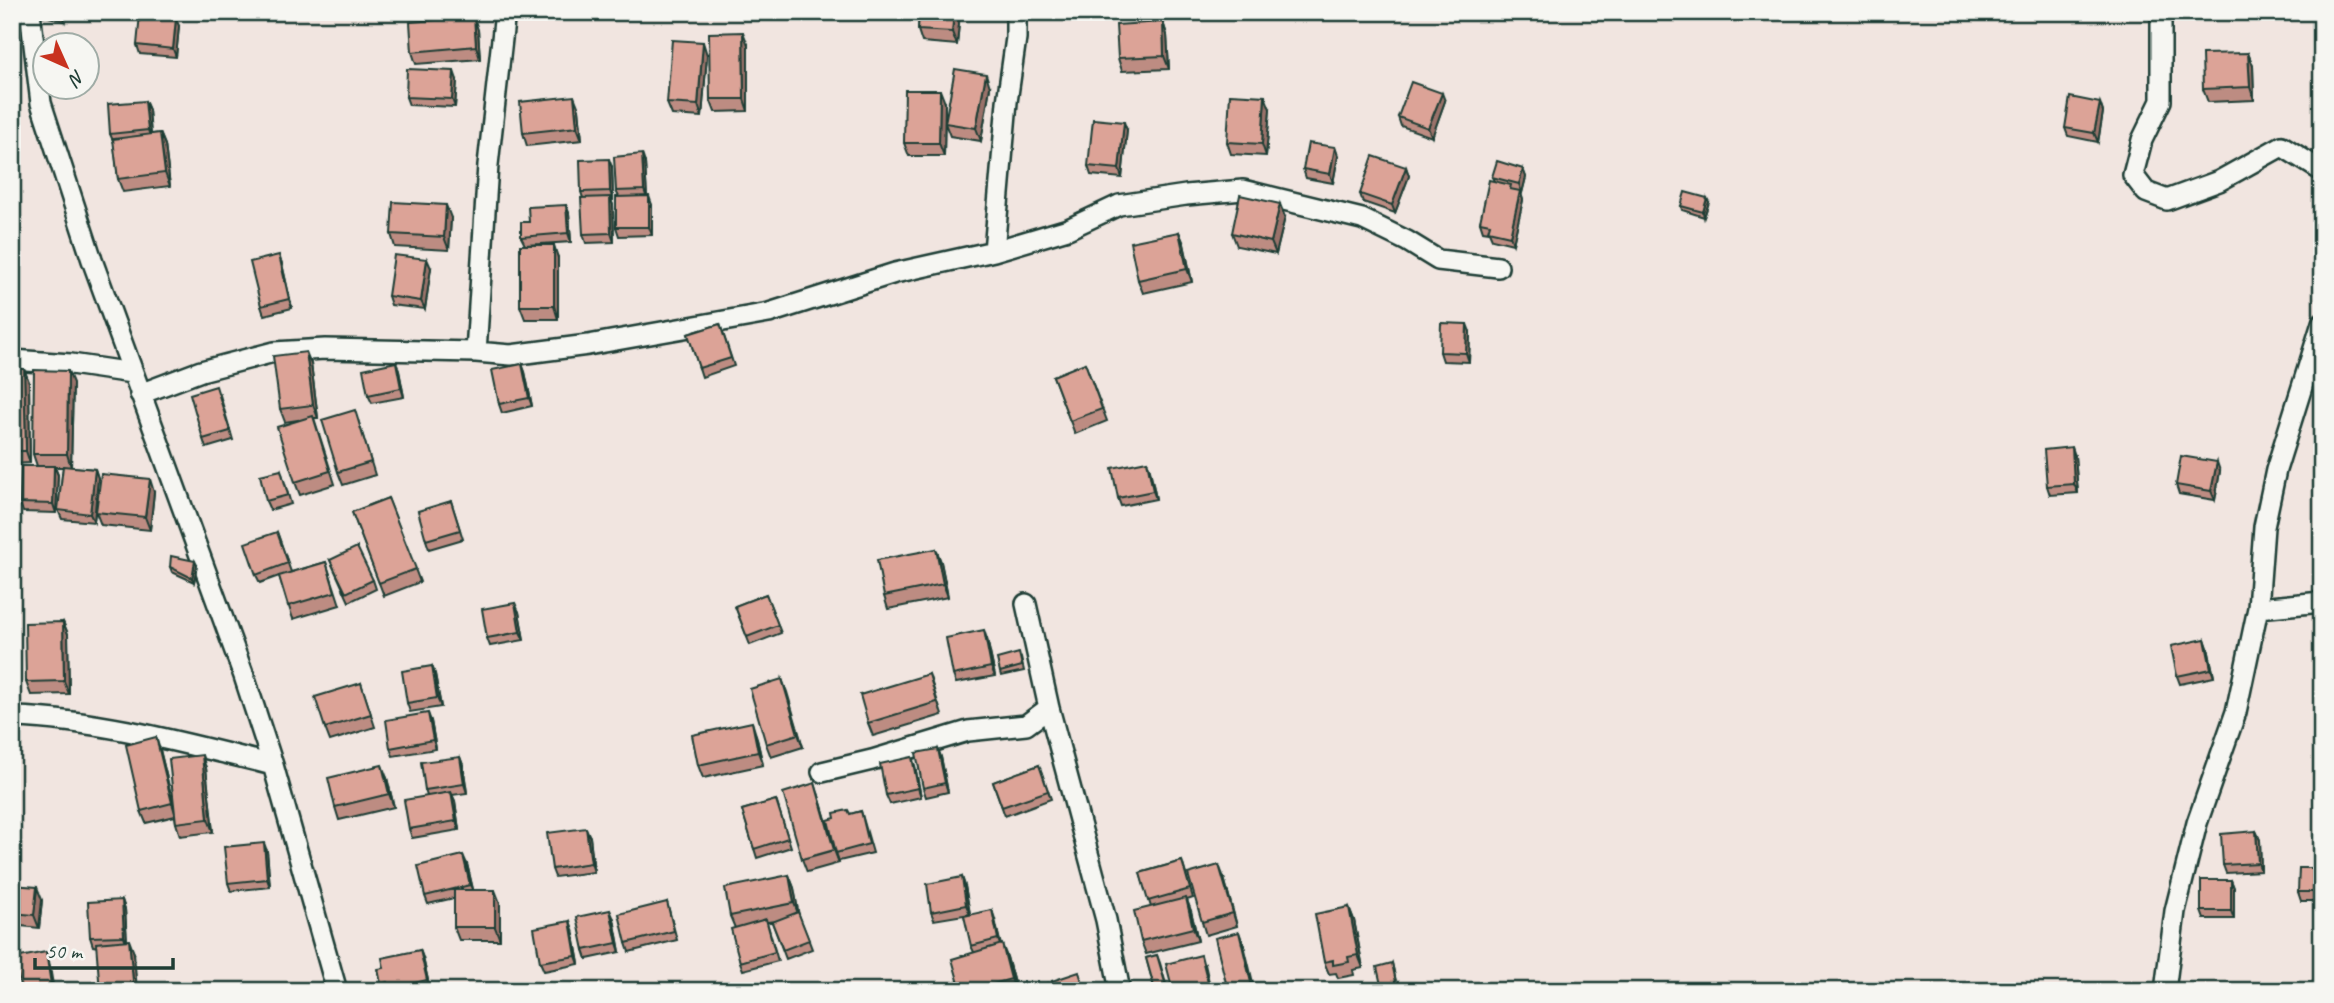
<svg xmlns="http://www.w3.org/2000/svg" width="2334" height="1003" font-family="Caveat,sans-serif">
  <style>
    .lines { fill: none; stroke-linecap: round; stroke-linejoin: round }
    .street-casing { stroke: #1f3d34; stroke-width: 24 }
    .street { stroke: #f6f6f2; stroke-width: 19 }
    .wall { fill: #bd8c82; stroke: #1f3d34; stroke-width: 2 }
    .shaded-wall { fill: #9a726a; stroke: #1f3d34; stroke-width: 2 }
    .building { fill: #dca397; stroke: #1f3d34; stroke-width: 2 }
  </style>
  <rect width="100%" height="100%" fill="#f1e5e0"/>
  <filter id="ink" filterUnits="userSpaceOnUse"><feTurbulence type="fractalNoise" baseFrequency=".0143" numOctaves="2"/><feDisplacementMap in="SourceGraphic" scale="14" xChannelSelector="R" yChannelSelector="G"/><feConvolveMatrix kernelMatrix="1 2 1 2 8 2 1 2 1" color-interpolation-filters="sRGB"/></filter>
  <g filter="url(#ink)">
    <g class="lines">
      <defs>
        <path id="street" d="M30 12 41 103 92 260 244 676 273 765 337 991
          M2161 12V101L2142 140 2133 175 2146 192 2167 200 2219 181 2282 146 2322 171
          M994 251 1007 102 1016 38V12
          M476 352 511 355 588 345 769 313 895 273 994 251 1068 229 1119 205 1186 195 1243 190 1362 219 1407 241 1438 260 1498 267
          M12 360 71 364 132 373
          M140 394 201 371 274 352 325 349 476 352 488 165 505 12
          M1026 604 1049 708 1106 920 1120 991
          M2258 608 2322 602
          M14 717C102 720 187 744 273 765
          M822 772 872 760 968 731 1026 725 1049 708
          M2165 991 2175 911 2197 823 2236 712 2258 608 2264 527 2276 470 2322 323"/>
      </defs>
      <use href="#street" class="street-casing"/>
      <use href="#street" class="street"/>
    </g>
    <path class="wall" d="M39 12H67L65 21 40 15Z
      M919 12H960L957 45 922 42 918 30Z
      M1163 22 1167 35 1169 69 1122 71 1118 58Z
      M179 26 176 57 140 54 137 45Z
      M478 30 480 59 416 64 412 52Z
      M748 45V111L715 112 710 99Z
      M2248 53 2253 66 2254 100 2208 102 2203 89Z
      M707 55 702 117 672 115 667 103Z
      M457 80 455 107 409 105 406 97Z
      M990 87 981 141 950 136 945 123Z
      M145 101 149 110 151 134 160 133 165 145 170 186 123 192 118 179 114 143 110 134Z
      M1445 101 1432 137 1401 126 1398 117Z
      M945 103 944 156H909L904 143Z
      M2100 103 2103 112 2098 142 2068 136 2065 128Z
      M579 109 582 140 527 146 523 133Z
      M1270 109 1266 156 1231 154 1227 142Z
      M1127 130 1122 178 1091 175 1088 166Z
      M12 132 21 145 19 173H12Z
      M1335 147 1338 156 1333 183 1306 178 1303 169Z
      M645 163 647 197 652 205V235L619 236 616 227 619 197 616 191Z
      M612 167 613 200H611L613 205 614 242 586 243 583 234V198L581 192Z
      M1406 167 1409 176 1395 213 1363 202 1360 194Z
      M1523 169 1526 177 1522 193H1521L1523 200 1513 244 1492 239 1489 232 1483 231 1480 222 1494 181 1492 177Z
      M1709 202 1704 217 1682 210 1681 206Z
      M566 205 569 213 571 242 525 245 521 237 529 222Z
      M1285 217 1276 254 1237 246 1232 233Z
      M451 218 449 250 395 247 391 234Z
      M1179 232 1184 244 1192 282 1143 293 1138 280Z
      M558 258V319H525L520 306Z
      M282 264 292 308 264 315 261 306Z
      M431 268 425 309 391 305 388 296Z
      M720 324 734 366 702 377 688 334Z
      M1470 332 1469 362 1443 361 1440 352Z
      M396 362 399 371 404 397 372 403 368 395Z
      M1085 363 1107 421 1075 434 1053 376Z
      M311 364 318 418H314L335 484 300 495 295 482 298 420 285 422 280 409Z
      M522 364 525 372 532 406 502 413 499 404Z
      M12 369H24L29 382 30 463 12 464Z
      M73 383 71 467 95 469 98 478 94 522 62 519 58 510 63 467H55L58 475 56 513 23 512 20 503 37 466 33 454Z
      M220 395 233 440 206 448 203 439Z
      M359 423 375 475 343 485 338 472Z
      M2075 456 2078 493 2050 495 2047 486Z
      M281 470 291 504 270 510 266 501Z
      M1150 470 1156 499 1121 506 1118 498Z
      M2220 471 2215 500 2179 494 2176 485Z
      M154 492 150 530 101 525 96 512Z
      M388 498 420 582 384 596 352 512Z
      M451 501 463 539 429 549 426 540Z
      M277 532 291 572 326 562 340 605 293 619 279 576 260 583 256 575Z
      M936 549 941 562 948 597 888 609 884 596Z
      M330 560 373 580 376 589 349 602Z
      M197 565 194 582 172 572 170 567Z
      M766 594 781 633 750 645 735 606Z
      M519 612 524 640 490 646 487 638Z
      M63 622 68 634 69 694 31 695 26 682Z
      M987 639 995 676 956 683 953 675Z
      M2205 639 2208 648 2214 677 2180 684 2177 676Z
      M1021 658 1024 671 1001 676 1000 672Z
      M432 666 435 674 441 707 410 712 407 703Z
      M929 674 942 715 873 736 868 723Z
      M782 679 803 747 771 757 766 744Z
      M361 683 375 727 330 741 325 728Z
      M431 721 436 749 393 756 390 748Z
      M756 735 763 765 703 778 698 765Z
      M938 749 941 757 948 792 926 797 923 788Z
      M160 750 174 807 206 768 213 832 180 836 176 823 175 816 146 823 141 811Z
      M460 757 463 765 467 793 452 795 455 801 459 830 412 838 409 829 427 796 425 790Z
      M1039 765 1051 799 1005 816 993 782Z
      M915 766 921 797 890 804 886 795Z
      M387 778 394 807 339 820 335 807Z
      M819 796 839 863 807 872 802 859Z
      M776 800 791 847 757 858 742 810Z
      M861 811 873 853 839 861 836 853 850 814Z
      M2256 831 2260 840 2261 871 2226 873 2223 865Z
      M590 837 594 872 555 877 552 869Z
      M267 851 270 887 231 891 228 883Z
      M1182 861 1193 898 1187 900 1191 911 1198 941 1146 954 1141 941 1151 907 1140 873Z
      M467 864 473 890 500 903V940H459L454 927V898L428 904 425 896Z
      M2322 868V901H2301L2298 892Z
      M789 875 794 888 798 912 812 949 786 959 772 922 775 921 767 922 778 961 743 970 740 962 735 928 730 916Z
      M962 877 965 886 970 914 934 920 931 912Z
      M1224 878 1237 926 1206 935 1202 922Z
      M2231 880 2234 888V919H2204L2201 911Z
      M12 885 42 900 39 928 12 925Z
      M122 900 125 909 127 940 134 953 93 946 90 937Z
      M667 902 677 940 629 952 626 943Z
      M1349 907 1354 920 1363 968 1353 970 1354 975 1338 978 1336 973 1329 974 1324 962Z
      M992 910 1001 945 1007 957 1016 991H961L974 952 971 946Z
      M614 919 620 952 587 959 584 950Z
      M570 921 573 930 579 964 544 971 540 962Z
      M420 950 423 958 430 989H428L429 991H383L381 984 384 968Z
      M1157 955 1160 963 1168 991H1155L1146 958Z
      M1392 963 1397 986 1383 989 1381 985Z
      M1205 964 1211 991H1173Z"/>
    <path class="shaded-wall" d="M62 12H67L65 21Z
      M954 12H960L957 45 952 32Z
      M474 17 478 30 480 59 476 46Z
      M176 18 179 26 176 57 173 49Z
      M1163 22 1167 35 1169 69 1164 56Z
      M743 32 748 45V111L744 99Z
      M703 42 707 55 702 117 698 105Z
      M2248 53 2253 66 2254 100 2250 87Z
      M454 71 457 80 455 107 452 99Z
      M986 74 990 87 981 141 976 128Z
      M940 90 945 103 944 156 939 143Z
      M1442 93 1445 101 1432 137 1428 128Z
      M574 96 579 109 582 140 577 127Z
      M1265 96 1270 109 1266 156 1262 144Z
      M145 101 149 110 151 139 148 130Z
      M2100 103 2103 112 2098 142 2094 133Z
      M1124 122 1127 130 1122 178 1119 169Z
      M16 132 21 145 19 173 14 160Z
      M160 133 165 145 170 186 165 173Z
      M1335 147 1338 156 1333 183 1330 174Z
      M642 154 645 163 647 198 644 190Z
      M609 159 612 167 613 200 610 191Z
      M1406 167 1409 176 1395 213 1392 205Z
      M1523 169 1526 177 1522 193 1519 184Z
      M1520 191 1523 200 1513 244 1510 236Z
      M649 196 652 205V235L649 227Z
      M610 197 613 205 614 242 611 233Z
      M1707 198 1709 202 1704 217 1703 212Z
      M1280 204 1285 217 1276 254 1271 242Z
      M446 205 451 218 449 250 444 237Z
      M566 205 569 213 571 242 568 233Z
      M1179 232 1184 244 1192 282 1187 269Z
      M554 245 558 258V319L554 306Z
      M279 255 282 264 292 308 289 299Z
      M427 259 431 268 425 309 421 301Z
      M1467 324 1470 332 1469 362 1466 353Z
      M306 352 311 364 318 418 313 405Z
      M396 362 399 371 404 397 401 388Z
      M522 364 525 372 532 406 529 398Z
      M24 369 29 382 30 463 26 451Z
      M68 371 73 383 71 467 67 454Z
      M2072 447 2075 456 2078 493 2074 484Z
      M1147 461 1150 470 1156 499 1153 491Z
      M2217 462 2220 471 2215 500 2211 491Z
      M54 466 58 475 56 513 53 504Z
      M95 469 98 478 94 522 90 514Z
      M150 479 154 492 150 530 145 517Z
      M936 549 941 562 948 597 943 584Z
      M195 561 197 565 194 582 192 578Z
      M515 603 519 612 524 640 520 632Z
      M63 622 68 634 69 694 64 681Z
      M984 630 987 639 995 676 991 667Z
      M2205 639 2208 648 2214 677 2211 669Z
      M432 666 435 674 441 707 437 698Z
      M782 679 787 692 803 747 798 734Z
      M428 713 431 721 436 749 433 740Z
      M752 722 756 735 763 765 758 752Z
      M156 737 160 750 176 816 172 803Z
      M938 749 941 757 948 792 945 783Z
      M202 755 206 768 213 832 208 819Z
      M460 757 463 765 467 793 464 784Z
      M912 757 915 766 921 797 918 788Z
      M382 765 387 778 394 807 389 794Z
      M815 783 819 796 839 863 834 850Z
      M451 792 455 801 459 830 456 821Z
      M586 828 590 837 594 872 591 863Z
      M2256 831 2260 840 2261 871 2258 863Z
      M264 843 267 851 270 887 267 879Z
      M463 855 467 864 474 893 470 885Z
      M1219 865 1224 878 1237 926 1233 913Z
      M789 875 794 888 799 916 794 903Z
      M962 877 965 886 970 914 966 905Z
      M2231 880 2234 888V919L2231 911Z
      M37 887 42 900 39 928 34 915Z
      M495 890 500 903V940L495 927Z
      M1186 898 1191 911 1198 941 1193 928Z
      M122 900 125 909 127 945 124 936Z
      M1349 907 1354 920 1363 968 1358 955Z
      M610 910 614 919 620 952 617 943Z
      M992 910 995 919 1001 948 998 939Z
      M570 921 573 930 579 964 576 956Z
      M1239 932 1244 945 1255 991H1253Z
      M129 940 134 953 137 991H134Z
      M1002 944 1007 957 1016 991 1011 979Z
      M420 950 423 958 430 989 427 980Z
      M46 952 49 961 54 991H52Z"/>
    <path class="building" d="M919 12H954L952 32 918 30Z
      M140 14 176 18 173 49 137 45Z
      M474 17 476 46 412 52 410 22Z
      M1163 22 1164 56 1118 58 1116 25Z
      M743 32 744 99H710L709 33Z
      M672 40 703 42 698 105 667 103Z
      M2248 53 2250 87 2203 89 2202 54Z
      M407 69 454 71 452 99 406 97Z
      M955 69 986 74 976 128 945 123Z
      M1411 82 1442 93 1428 128 1398 117Z
      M905 90H940L939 143H904Z
      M1230 94 1265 96 1262 144 1227 142Z
      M574 96 577 127 523 133 520 102Z
      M2070 97 2100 103 2094 133 2065 128Z
      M145 101 148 130 110 134 108 104Z
      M1093 119 1124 122 1119 169 1088 166Z
      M12 132H16L14 160H12Z
      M160 133 165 173 118 179 113 139Z
      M1308 143 1335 147 1330 174 1303 169Z
      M642 154 644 190 616 191 614 157Z
      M1373 156 1406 167 1392 205 1360 194Z
      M609 159 610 191 581 192 580 160Z
      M1497 161 1523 169 1519 184 1492 177Z
      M1489 180 1511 185 1510 189 1520 191 1510 236 1488 231 1490 224 1480 222Z
      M1685 192 1707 198 1703 212 1681 206Z
      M1240 195 1280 204 1271 242 1232 233Z
      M649 196V227H616V197Z
      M610 197 611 233 583 234 581 198Z
      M393 202 446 205 444 237 391 234Z
      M566 205 568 233 521 237V222H529L528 207Z
      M1179 232 1187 269 1138 280 1130 242Z
      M520 245H554V306H520Z
      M279 255 289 299 261 306 250 262Z
      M394 255 427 259 421 301 388 296Z
      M1441 323 1467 324 1466 353 1440 352Z
      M720 324 731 358 699 368 688 334Z
      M306 352 313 405 280 409 273 356Z
      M396 362 401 388 368 395 363 369Z
      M1085 363 1102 409 1070 421 1053 376Z
      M522 364 529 398 499 404 492 370Z
      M12 369H24L26 451H12Z
      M34 370 68 371 67 454H33Z
      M216 386 230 431 203 439 190 394Z
      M355 410 371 462 338 472 322 420Z
      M313 416 330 471 295 482 277 427Z
      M2072 447 2074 484 2047 486 2044 450Z
      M2181 456 2217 462 2211 491 2176 485Z
      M1147 461 1153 491 1118 498 1112 468Z
      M21 466H54L53 504 20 503Z
      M63 466 95 469 90 514 58 510Z
      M281 470 288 495 266 501 260 475Z
      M101 474 150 479 145 517 96 512Z
      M388 498 416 569 379 583 352 512Z
      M451 501 460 530 426 540 418 511Z
      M277 532 288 563 256 575 245 543Z
      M357 547 373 580 346 593 330 560Z
      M936 549 943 584 884 596 877 560Z
      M171 556 195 561 192 578 170 567Z
      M326 562 335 592 288 606 279 576Z
      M766 594 778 625 747 637 735 606Z
      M515 603 520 632 487 638 482 609Z
      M63 622 64 681 26 682 25 623Z
      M984 630 991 667 953 675 946 638Z
      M2205 639 2211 669 2177 676 2171 646Z
      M1019 653 1022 666 1000 672 997 659Z
      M432 666 437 698 407 703 402 671Z
      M929 674 937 702 868 723 860 695Z
      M782 679 798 734 766 744 750 689Z
      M361 683 371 714 325 728 315 697Z
      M428 713 433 740 390 748 386 720Z
      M752 722 758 752 698 765 692 735Z
      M156 737 172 803 141 811 126 745Z
      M938 749 945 783 923 788 916 753Z
      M202 755 208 819 176 823 169 759Z
      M460 757 464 784 425 790 421 762Z
      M912 757 918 788 886 795 880 764Z
      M382 765 389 794 335 807 328 778Z
      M1039 765 1048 791 1002 807 993 782Z
      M815 783 834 850 802 859 783 793Z
      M451 792 456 821 409 829 404 800Z
      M776 800 788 838 754 849 742 810Z
      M848 810 850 814 861 811 869 844 836 853 828 820 835 818 834 813Z
      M586 828 591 863 552 869 547 833Z
      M2256 831 2258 863 2223 865 2221 834Z
      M264 843 267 879 228 883 224 847Z
      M463 855 470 885 425 896 418 866Z
      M1182 861 1190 889 1148 901 1140 873Z
      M1219 865 1233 913 1202 922 1188 874Z
      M2299 868H2322V892H2298Z
      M789 875 794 903 730 916 725 888Z
      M962 877 966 905 931 912 927 884Z
      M2201 880H2231V911H2201Z
      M12 885 37 887 34 915 12 913Z
      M454 890H495V927H454Z
      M1186 898 1193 928 1141 941 1134 911Z
      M122 900 124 936 90 937 88 902Z
      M667 902 674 931 626 943 619 914Z
      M1349 907 1358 955 1348 957 1349 962 1333 965V960L1324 962 1315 914Z
      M610 910 617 943 584 950 577 917Z
      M992 910 998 939 971 946 964 916Z
      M798 912 809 940 783 950 772 922Z
      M766 919 775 952 740 962 731 929Z
      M570 921 576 956 540 962 534 928Z
      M1239 932 1253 991H1228L1215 938Z
      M129 940 134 991H100L96 943Z
      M1002 944 1011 979 968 991H961L952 959Z
      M420 950 427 980 389 989 387 982 381 984 378 969 384 968 382 958Z
      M46 952 52 991H21L15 958Z
      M1157 955 1166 986 1155 990 1146 958Z
      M1201 955 1209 987 1198 991H1173L1166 964Z
      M1392 963 1396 982 1381 985 1377 967Z
      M1079 972 1085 991H1055L1052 981Z
      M1048 983 1050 991H1026Z"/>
  </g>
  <rect width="2334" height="1003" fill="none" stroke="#f6f6f2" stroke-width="42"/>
  <rect x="21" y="21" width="2292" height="961" fill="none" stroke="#1f3d34" stroke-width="2.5" filter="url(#ink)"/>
  <g transform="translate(66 66) rotate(135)"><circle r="33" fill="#f6f6f2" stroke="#a0aca6" stroke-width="2"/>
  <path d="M0-5L12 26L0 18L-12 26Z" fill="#c8321e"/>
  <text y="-10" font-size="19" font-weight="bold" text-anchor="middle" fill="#1f3d34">N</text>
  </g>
  <path d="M35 958v10h138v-10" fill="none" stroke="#1f3d34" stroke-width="3.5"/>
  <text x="46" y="958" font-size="21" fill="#1f3d34" stroke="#f6f6f2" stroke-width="5" paint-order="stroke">50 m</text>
</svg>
